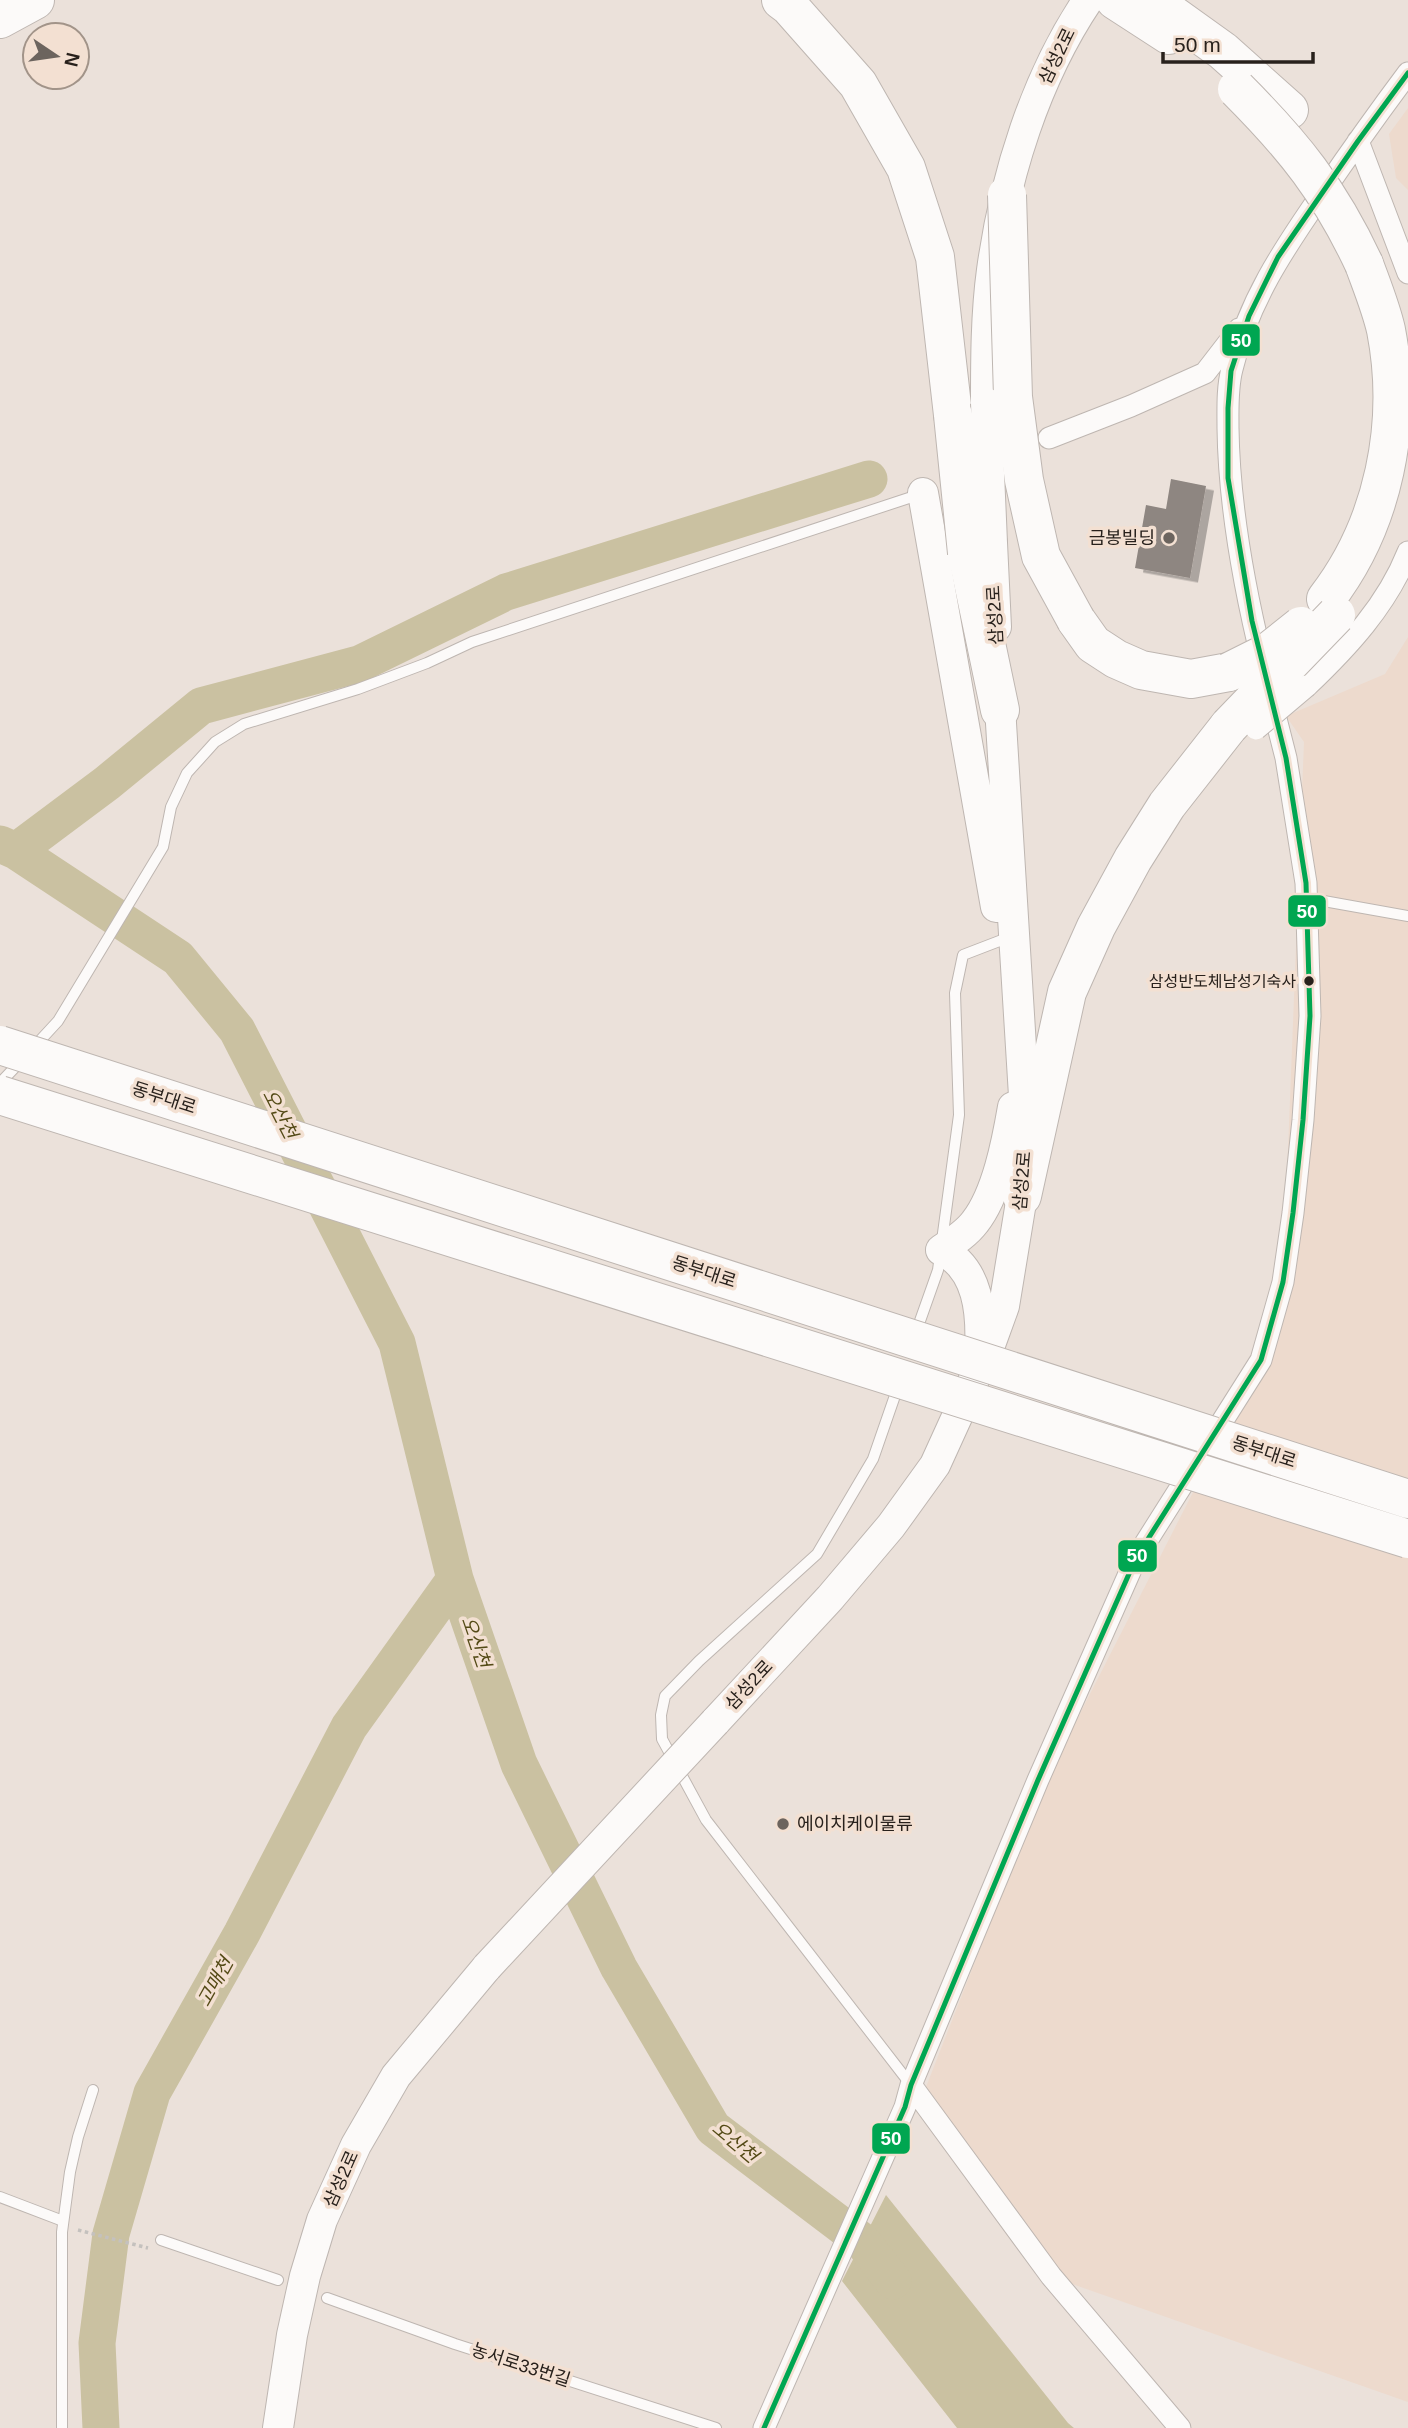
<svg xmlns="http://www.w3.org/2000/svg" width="1408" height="2428" font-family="Helvetica,'Noto Sans KR',sans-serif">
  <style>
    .built { fill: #eddacd }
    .water { fill: #cac1a1 }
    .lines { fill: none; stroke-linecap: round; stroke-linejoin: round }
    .river { stroke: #cac1a1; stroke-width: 37 }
    .building { fill: #8e8681; filter: url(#shadow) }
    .lane-casing { stroke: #beb6b1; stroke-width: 12 }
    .street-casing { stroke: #beb6b1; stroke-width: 23 }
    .secondary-casing { stroke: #beb6b1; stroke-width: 32 }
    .highway-casing { stroke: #beb6b1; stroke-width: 40 }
    .path { stroke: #c4c1be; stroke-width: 3.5; stroke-dasharray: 3.5 3.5; stroke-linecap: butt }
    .lane { stroke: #fcfaf9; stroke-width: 10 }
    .street { stroke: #fcfaf9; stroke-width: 21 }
    .secondary { stroke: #fcfaf9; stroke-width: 30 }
    .highway { stroke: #fcfaf9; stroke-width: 38 }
    .street-bridge-casing { stroke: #beb6b1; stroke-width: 23; stroke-linecap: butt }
    .secondary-bridge-casing { stroke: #beb6b1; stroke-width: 32; stroke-linecap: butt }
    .highway-bridge-casing { stroke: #beb6b1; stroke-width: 40; stroke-linecap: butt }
    .street-bridge { stroke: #fcfaf9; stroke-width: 21 }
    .secondary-bridge { stroke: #fcfaf9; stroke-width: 30 }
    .highway-bridge { stroke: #fcfaf9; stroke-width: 38 }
    .bus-1-casing { stroke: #f3e0d2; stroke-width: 10 }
    .bus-1 { stroke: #00a651; stroke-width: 5 }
    .poi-dot { fill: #6c645e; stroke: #f3e0d2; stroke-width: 2.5 }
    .bus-dot { fill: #28211c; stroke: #f3e0d2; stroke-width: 2.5 }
    .labels { text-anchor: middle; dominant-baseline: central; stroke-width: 7; stroke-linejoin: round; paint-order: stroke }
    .bus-label { font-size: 16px; fill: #28211c; stroke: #f3e0d2; text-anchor: end }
    .street-label { font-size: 18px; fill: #28211c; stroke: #f3e0d2 }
    .poi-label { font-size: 18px; fill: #28211c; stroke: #f3e0d2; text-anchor: end }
    .water-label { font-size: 19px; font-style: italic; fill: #544a16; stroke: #f3e0d2 }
    .line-badge { stroke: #f3e0d2; stroke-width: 2.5 }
    .badge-label { font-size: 19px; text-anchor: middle; font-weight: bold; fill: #fff }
  </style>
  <defs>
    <filter id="shadow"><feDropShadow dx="8" dy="4.5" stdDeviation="0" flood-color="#0004"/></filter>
  </defs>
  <rect width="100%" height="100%" fill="#ebe1da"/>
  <path class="built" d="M1408 108V190L1396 178 1389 134Z
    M1408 637V2402L1058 2279 926 2087 1046 1780 1254 1373 1285 1227 1304 742 1286 716 1385 674Z"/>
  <path class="water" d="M886 2195 1068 2423 1074 2428H957L842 2281Z"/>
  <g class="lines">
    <path class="river" d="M0 844 16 851 178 958 237 1030 397 1343 455 1579 519 1764 619 1968 713 2128 862 2241 893 2281
      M16 851 107 783 201 706 359 664 506 592 869 479
      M101 2428 97 2343 111 2234 152 2093 242 1933 349 1727 455 1579"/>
  </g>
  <path class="building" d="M1171 479 1206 486 1190 578 1135 568 1146 505 1166 509Z"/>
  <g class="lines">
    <defs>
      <path id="lane" d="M1307 898 1408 916
        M34 1047 58 1021 163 847 171 807 187 773 215 742 244 724 358 689 427 663 472 642 921 494
        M0 1083 21 1061
        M915 1335 938 1270 959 1115 955 993 963 955 1002 940
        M899 1384 873 1459 817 1554 699 1661 665 1696 661 1715 662 1739 706 1820 911 2085
        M0 2197 63 2221
        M161 2240 278 2280
        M327 2298 455 2344 716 2428
        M62 2428V2232L70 2172 78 2137 93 2090"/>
      <path id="street" d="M1358 141 1408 273
        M1049 438 1131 406 1205 373 1239 329
        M1263 664C1244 587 1229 507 1228 428 1228 409 1227 388 1232 369 1248 302 1283 250 1321 195 1349 154 1378 113 1408 73
        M1307 686C1348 647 1387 605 1408 552
        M911 2085 1051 2276 1180 2428
        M764 2428 905 2107 911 2085 1038 1780 1136 1558 1261 1360 1283 1282 1293 1213 1303 1120 1310 1016 1306 883 1286 758 1271 699"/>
      <path id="secondary" d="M986 403C986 359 986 314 992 270 1005 176 1035 79 1088 0
        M923 493 996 907
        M992 543 996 627
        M980 1352C982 1314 979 1268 941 1250 953 1242 966 1234 975 1222 997 1194 1007 1142 1013 1107
        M715 1722 830 1598 891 1526 935 1465 991 1342 1004 1306 1022 1196 1026 1128 999 691
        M278 2428 292 2335 305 2276 322 2220 356 2145 396 2076 487 1967"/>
      <path id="highway" d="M781 0 789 6 858 84 906 168 935 257 953 415
        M1115 0 1169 35
        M1152 0 1223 51 1289 110
        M0 19 35 0
        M967 553 1000 710
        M1326 599C1384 524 1404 423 1386 330 1381 308 1372 286 1364 264
        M1076 620 1093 644 1116 659 1141 670 1191 679 1229 672
        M1022 1196 1067 992 1096 927 1133 859 1167 805 1229 726"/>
    </defs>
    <use href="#lane" class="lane-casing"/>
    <use href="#street" class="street-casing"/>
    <use href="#secondary" class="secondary-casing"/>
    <use href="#highway" class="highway-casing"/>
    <path class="path" d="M78 2230 148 2248"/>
    <use href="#lane" class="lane"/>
    <use href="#street" class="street"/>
    <use href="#secondary" class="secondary"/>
    <use href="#highway" class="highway"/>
    <defs>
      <path id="street-bridge" d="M1256 729 1307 686"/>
      <path id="secondary-bridge" d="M986 403 992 543
        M487 1967 715 1722"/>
      <path id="highway-bridge" d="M1237 89C1294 146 1330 191 1364 264
        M1007 195 1013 397 1024 480 1041 556 1076 620
        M953 415 967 553
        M1229 672 1267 653 1301 626
        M1229 726 1336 615
        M0 1045 1408 1499
        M0 1095 1408 1539"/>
    </defs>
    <use href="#street-bridge" class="street-bridge-casing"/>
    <use href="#secondary-bridge" class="secondary-bridge-casing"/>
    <use href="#highway-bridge" class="highway-bridge-casing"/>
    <use href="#street-bridge" class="street-bridge"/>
    <use href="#secondary-bridge" class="secondary-bridge"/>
    <use href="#highway-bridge" class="highway-bridge"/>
    <defs>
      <path id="bus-1" d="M764 2428 905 2107 911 2085 1038 1780 1136 1558 1261 1360 1283 1282 1293 1213 1303 1120 1310 1016 1306 883 1286 758 1252 621 1228 478V408L1231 371 1249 316 1278 257 1358 141 1408 73"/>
    </defs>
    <use href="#bus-1" class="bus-1-casing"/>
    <use href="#bus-1" class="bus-1"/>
  </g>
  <g class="poi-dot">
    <circle cx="1169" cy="538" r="7"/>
    <circle cx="783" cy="1824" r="7"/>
  </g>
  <circle class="bus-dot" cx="1309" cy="981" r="6"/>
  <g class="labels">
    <g class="bus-label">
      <text x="1296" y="981">삼성반도체남성기숙사</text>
    </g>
    <g class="street-label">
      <text transform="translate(1057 56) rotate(-64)">삼성2로</text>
      <text transform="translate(995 615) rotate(-93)">삼성2로</text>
      <text transform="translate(164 1098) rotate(18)">동부대로</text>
      <text transform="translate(1022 1181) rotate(-85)">삼성2로</text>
      <text transform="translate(704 1272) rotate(18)">동부대로</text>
      <text transform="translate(1264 1452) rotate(18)">동부대로</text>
      <text transform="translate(749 1685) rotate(-47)">삼성2로</text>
      <text transform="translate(341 2179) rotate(-66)">삼성2로</text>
      <text transform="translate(521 2365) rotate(18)">농서로33번길</text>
    </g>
    <g class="poi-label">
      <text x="1155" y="538">금봉빌딩</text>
      <text x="797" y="1824" text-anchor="start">에이치케이물류</text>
    </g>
    <g class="water-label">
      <text transform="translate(280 1114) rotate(63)">오산천</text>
      <text transform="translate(476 1642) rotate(71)">오산천</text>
      <text transform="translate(215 1982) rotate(-61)">고매천</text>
      <text transform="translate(735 2142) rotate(40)">오산천</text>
    </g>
  </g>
  <g class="line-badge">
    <rect x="1221" y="323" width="40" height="34" rx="7" fill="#00a651"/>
    <rect x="1287" y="894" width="40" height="34" rx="7" fill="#00a651"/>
    <rect x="1117" y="1539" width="41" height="34" rx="7" fill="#00a651"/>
    <rect x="871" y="2122" width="40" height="33" rx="7" fill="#00a651"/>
  </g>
  <g class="badge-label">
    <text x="1241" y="347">50</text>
    <text x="1307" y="918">50</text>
    <text x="1137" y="1562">50</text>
    <text x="891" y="2145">50</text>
  </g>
  <g transform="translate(56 56) rotate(103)"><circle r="33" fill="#f3e0d2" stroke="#a29489" stroke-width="2"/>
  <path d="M0-5L12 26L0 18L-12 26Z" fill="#6c645e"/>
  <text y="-10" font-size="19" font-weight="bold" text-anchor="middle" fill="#28211c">N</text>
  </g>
  <path d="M1163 52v10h150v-10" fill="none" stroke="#28211c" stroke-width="3.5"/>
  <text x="1174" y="52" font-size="21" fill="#28211c" stroke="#f3e0d2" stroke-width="5" paint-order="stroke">50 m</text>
</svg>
